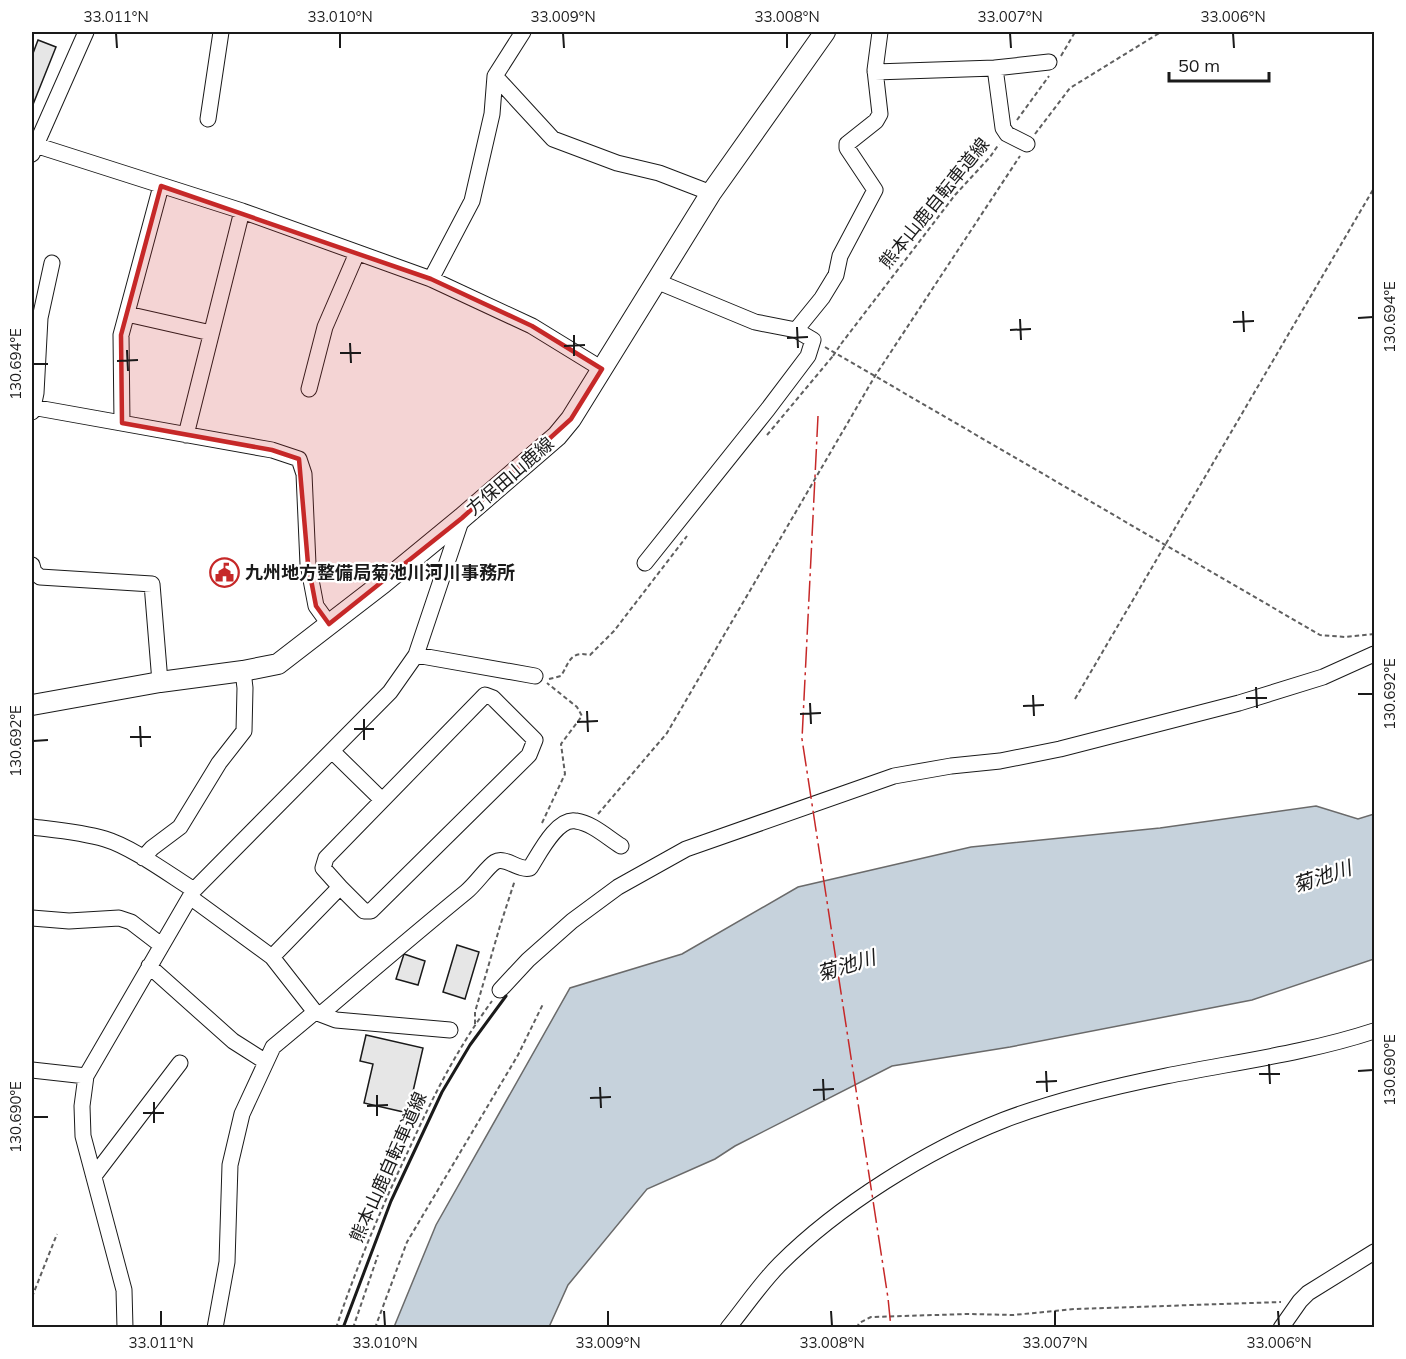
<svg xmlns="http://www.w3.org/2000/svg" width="1406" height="1359" font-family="Mulish,'Noto Sans JP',sans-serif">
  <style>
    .water { fill: #c6d2dc; stroke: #6a6a6a; stroke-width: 1.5 }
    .building { fill: #e6e6e6; stroke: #1a1a1a; stroke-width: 1.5 }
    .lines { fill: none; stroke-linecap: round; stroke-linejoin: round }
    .minor-casing { stroke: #1a1a1a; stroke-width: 17 }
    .major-casing { stroke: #1a1a1a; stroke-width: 22 }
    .path { stroke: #5f5f5f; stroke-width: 2; stroke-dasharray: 4.5 3; stroke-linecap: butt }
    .minor { stroke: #fff; stroke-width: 15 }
    .major { stroke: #fff; stroke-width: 20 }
    .path-bridge { stroke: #5f5f5f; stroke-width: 2; stroke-dasharray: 4.5 3; stroke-linecap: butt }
    .wall { stroke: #1a1a1a; stroke-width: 3 }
    .power { stroke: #c62828; stroke-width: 1.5; stroke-dasharray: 21 4.5 3 4.5; stroke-linecap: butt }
    .marked { fill: #c62828; fill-opacity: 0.2; stroke: #c62828; stroke-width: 4.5; stroke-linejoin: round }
    .ticks { fill: none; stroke: #1a1a1a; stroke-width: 2 }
    .labels { text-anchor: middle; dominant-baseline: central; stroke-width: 4.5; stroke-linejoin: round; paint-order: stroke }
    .street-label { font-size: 18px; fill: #1a1a1a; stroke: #fff }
    .poi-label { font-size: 18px; font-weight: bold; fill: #1a1a1a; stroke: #fff; text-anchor: start }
    .water-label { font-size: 20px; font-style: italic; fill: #1a1a1a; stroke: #fff }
    .neatline { fill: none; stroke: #1a1a1a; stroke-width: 2 }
    .ticks-label { font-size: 15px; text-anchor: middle; fill: #1a1a1a }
  </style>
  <rect width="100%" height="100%" fill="#fff"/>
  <path class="water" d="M1316 806 1358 819 1374 814V959L1252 1000 1010 1047 892 1066 735 1146 715 1159 647 1189 568 1285 549 1327H394L436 1225 570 988 682 954 798 887 971 847 1160 828Z"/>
  <path class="building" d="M38 40 56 47 32 107V56Z
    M457 945 479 952 465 999 443 992Z
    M404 954 425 961 418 985 396 979Z
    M366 1035 423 1048 408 1113 364 1103 373 1064 360 1061Z"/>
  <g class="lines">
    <defs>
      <path id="minor" d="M995 68 1003 128 1007 134 1027 144
        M875 72 995 68 1049 62
        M495 76 553 139 617 163 659 173 711 193
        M208 119 221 32
        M32 144 242 211 431 279 532 326 602 369
        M32 154 86 32
        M431 279 472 201 492 114 495 76 523 32
        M127 314 211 333
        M796 330 822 298 836 275 840 256 875 190 847 148V144L876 121 880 114 875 70 880 32
        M309 389 325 327 357 253
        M32 407 272 450 299 459 304 474 308 564 316 606 329 624
        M32 412 36 393 40 318 52 263
        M122 423 121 335 161 186
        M186 435 242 211
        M645 563 768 409 808 356 813 340 796 330 755 322 656 281
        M32 565 34 572 40 577 152 584 160 682
        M416 655 535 676
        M332 751 382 800
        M32 827C56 830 81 832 105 839 132 847 170 875 194 890
        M143 858 152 848 180 827 219 763 244 731 245 688 243 671
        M190 897 272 957 315 1012 336 1020 450 1030
        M32 918 69 921 119 918 131 922 161 945
        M272 957 340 887 323 868 326 858 485 695 493 698 535 740 529 755 371 911H364L340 887
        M149 966 233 1041 266 1062
        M500 990 528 960 572 921 618 887 686 849 894 776 951 766 1000 761 1060 749 1239 703 1323 677 1374 654
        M321 1014C369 973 417 932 466 892 476 884 487 867 495 862 505 856 519 871 530 868 539 854 557 817 576 821 592 823 608 838 621 846
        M32 1070 86 1076
        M94 1176 180 1063
        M125 1328 124 1290 83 1136 82 1106 86 1076 194 890 390 692 416 655 462 518
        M215 1328 227 1262 230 1165 242 1114 273 1047 315 1012
        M728 1328C745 1307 761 1283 780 1264 838 1206 927 1150 1004 1120 1056 1100 1112 1087 1166 1076 1236 1062 1307 1053 1374 1031
        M1281 1328 1300 1301 1308 1293 1374 1252"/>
      <path id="major" d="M32 705 160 682 243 671 278 664 383 583 462 518 557 436 571 419 711 193 825 32"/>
    </defs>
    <use href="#minor" class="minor-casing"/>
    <use href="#major" class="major-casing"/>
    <path class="path" d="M1061 56 1075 32
      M1017 120 1049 76
      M1035 134 1070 88 1161 32
      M841 344 955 195 990 157 999 144
      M825 347 1320 635 1345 637 1374 634
      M767 435 833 356
      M549 679 561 676C570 661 570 651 590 655L614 631 687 536
      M1075 699 1374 188
      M598 814 667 733 875 376 1020 156
      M542 823 565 774 561 744 582 716 577 707 547 683
      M475 1024V1012L500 926 515 880
      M32 1297 57 1234
      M336 1328C357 1265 383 1204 411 1145 434 1094 459 1046 492 1001
      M353 1328 378 1255
      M375 1328 407 1242 518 1055 543 1004
      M857 1328 859 1323 871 1317 968 1314 1013 1315 1075 1309 1281 1302"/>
    <use href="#minor" class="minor"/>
    <use href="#major" class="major"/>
    <path class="path-bridge" d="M833 356 841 344"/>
    <path class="wall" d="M343 1328 391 1201 442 1092 470 1045 506 996"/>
    <path class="power" d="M818 416 802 739 888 1298 891 1328"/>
  </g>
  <path class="marked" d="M161 186 431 279 532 326 602 369 571 419 462 518 329 624 316 606 308 564 299 459 272 450 122 423 121 335Z"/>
  <path class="ticks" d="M116 33 117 48M340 33V48M563 33 564 48M787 33V48M1010 33 1011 48M1233 33 1234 48M1243 311 1244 332M1358 318 1373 317M1020 319 1021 340M1233 322 1254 321M797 327 798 348M1010 330 1031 329M574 335V356M787 338 808 337M350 343 351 363M564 346 585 345M127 350 128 371M340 353H361M117 361 138 360M33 364H48M1256 687 1257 708M1358 694H1373M1033 695 1034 716M1246 698H1267M810 703 811 724M1023 706 1044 705M587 711 588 732M800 714 821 713M364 719V740M577 722 598 721M140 726 141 747M354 729H374M130 737H151M33 741 48 740M1269 1064 1270 1084M1046 1071 1047 1092M1358 1071 1373 1070M1259 1074H1280M823 1079 824 1100M1036 1082 1057 1081M600 1087 601 1108M813 1090 834 1089M377 1095V1116M590 1098 611 1097M154 1102V1123M367 1106 388 1105M143 1113H164M33 1117H48M161 1311V1326M384 1311 385 1326M608 1311V1326M831 1311 832 1326M1055 1311V1326M1278 1311 1279 1326"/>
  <defs>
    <symbol id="civic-ring" viewBox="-11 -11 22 22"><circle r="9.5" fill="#fff" stroke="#c62828" stroke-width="1.5"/><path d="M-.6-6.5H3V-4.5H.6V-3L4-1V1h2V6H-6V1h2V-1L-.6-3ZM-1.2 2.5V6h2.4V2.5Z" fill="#c62828"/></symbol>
  </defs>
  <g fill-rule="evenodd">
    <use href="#civic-ring" x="208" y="556" width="33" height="33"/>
  </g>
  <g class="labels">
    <g class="street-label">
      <text transform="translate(934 203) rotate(-51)">熊本山鹿自転車道線</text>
      <text transform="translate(510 476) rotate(-41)">方保田山鹿線</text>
      <text transform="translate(388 1167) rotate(-66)">熊本山鹿自転車道線</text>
    </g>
    <g class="poi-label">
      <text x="245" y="572">九州地方整備局菊池川河川事務所</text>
    </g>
    <g class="water-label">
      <text transform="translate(1322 876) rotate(-18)">菊池川</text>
      <text transform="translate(846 965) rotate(-17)">菊池川</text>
    </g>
  </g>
  <rect width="1406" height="1359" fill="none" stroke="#ffffff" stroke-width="66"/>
  <path d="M1169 72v9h100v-9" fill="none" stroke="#1a1a1a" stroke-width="3"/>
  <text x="1178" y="72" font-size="18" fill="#1a1a1a" stroke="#ffffff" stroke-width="4.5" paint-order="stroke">50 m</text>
  <rect x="33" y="33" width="1340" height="1293" class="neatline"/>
  <g class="ticks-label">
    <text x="116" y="22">33.011°N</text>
    <text x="340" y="22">33.010°N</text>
    <text x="563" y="22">33.009°N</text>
    <text x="787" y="22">33.008°N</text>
    <text x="1010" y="22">33.007°N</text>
    <text x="1233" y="22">33.006°N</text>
    <text transform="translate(1390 317) rotate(-90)" y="5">130.694°E</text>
    <text transform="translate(16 364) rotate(-90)" y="5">130.694°E</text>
    <text transform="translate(1390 694) rotate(-90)" y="5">130.692°E</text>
    <text transform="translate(16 741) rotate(-90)" y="5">130.692°E</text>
    <text transform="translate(1390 1070) rotate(-90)" y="5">130.690°E</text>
    <text transform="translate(16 1117) rotate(-90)" y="5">130.690°E</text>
    <text x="161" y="1348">33.011°N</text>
    <text x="385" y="1348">33.010°N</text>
    <text x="608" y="1348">33.009°N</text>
    <text x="832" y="1348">33.008°N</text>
    <text x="1055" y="1348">33.007°N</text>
    <text x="1279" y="1348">33.006°N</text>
  </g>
</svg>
